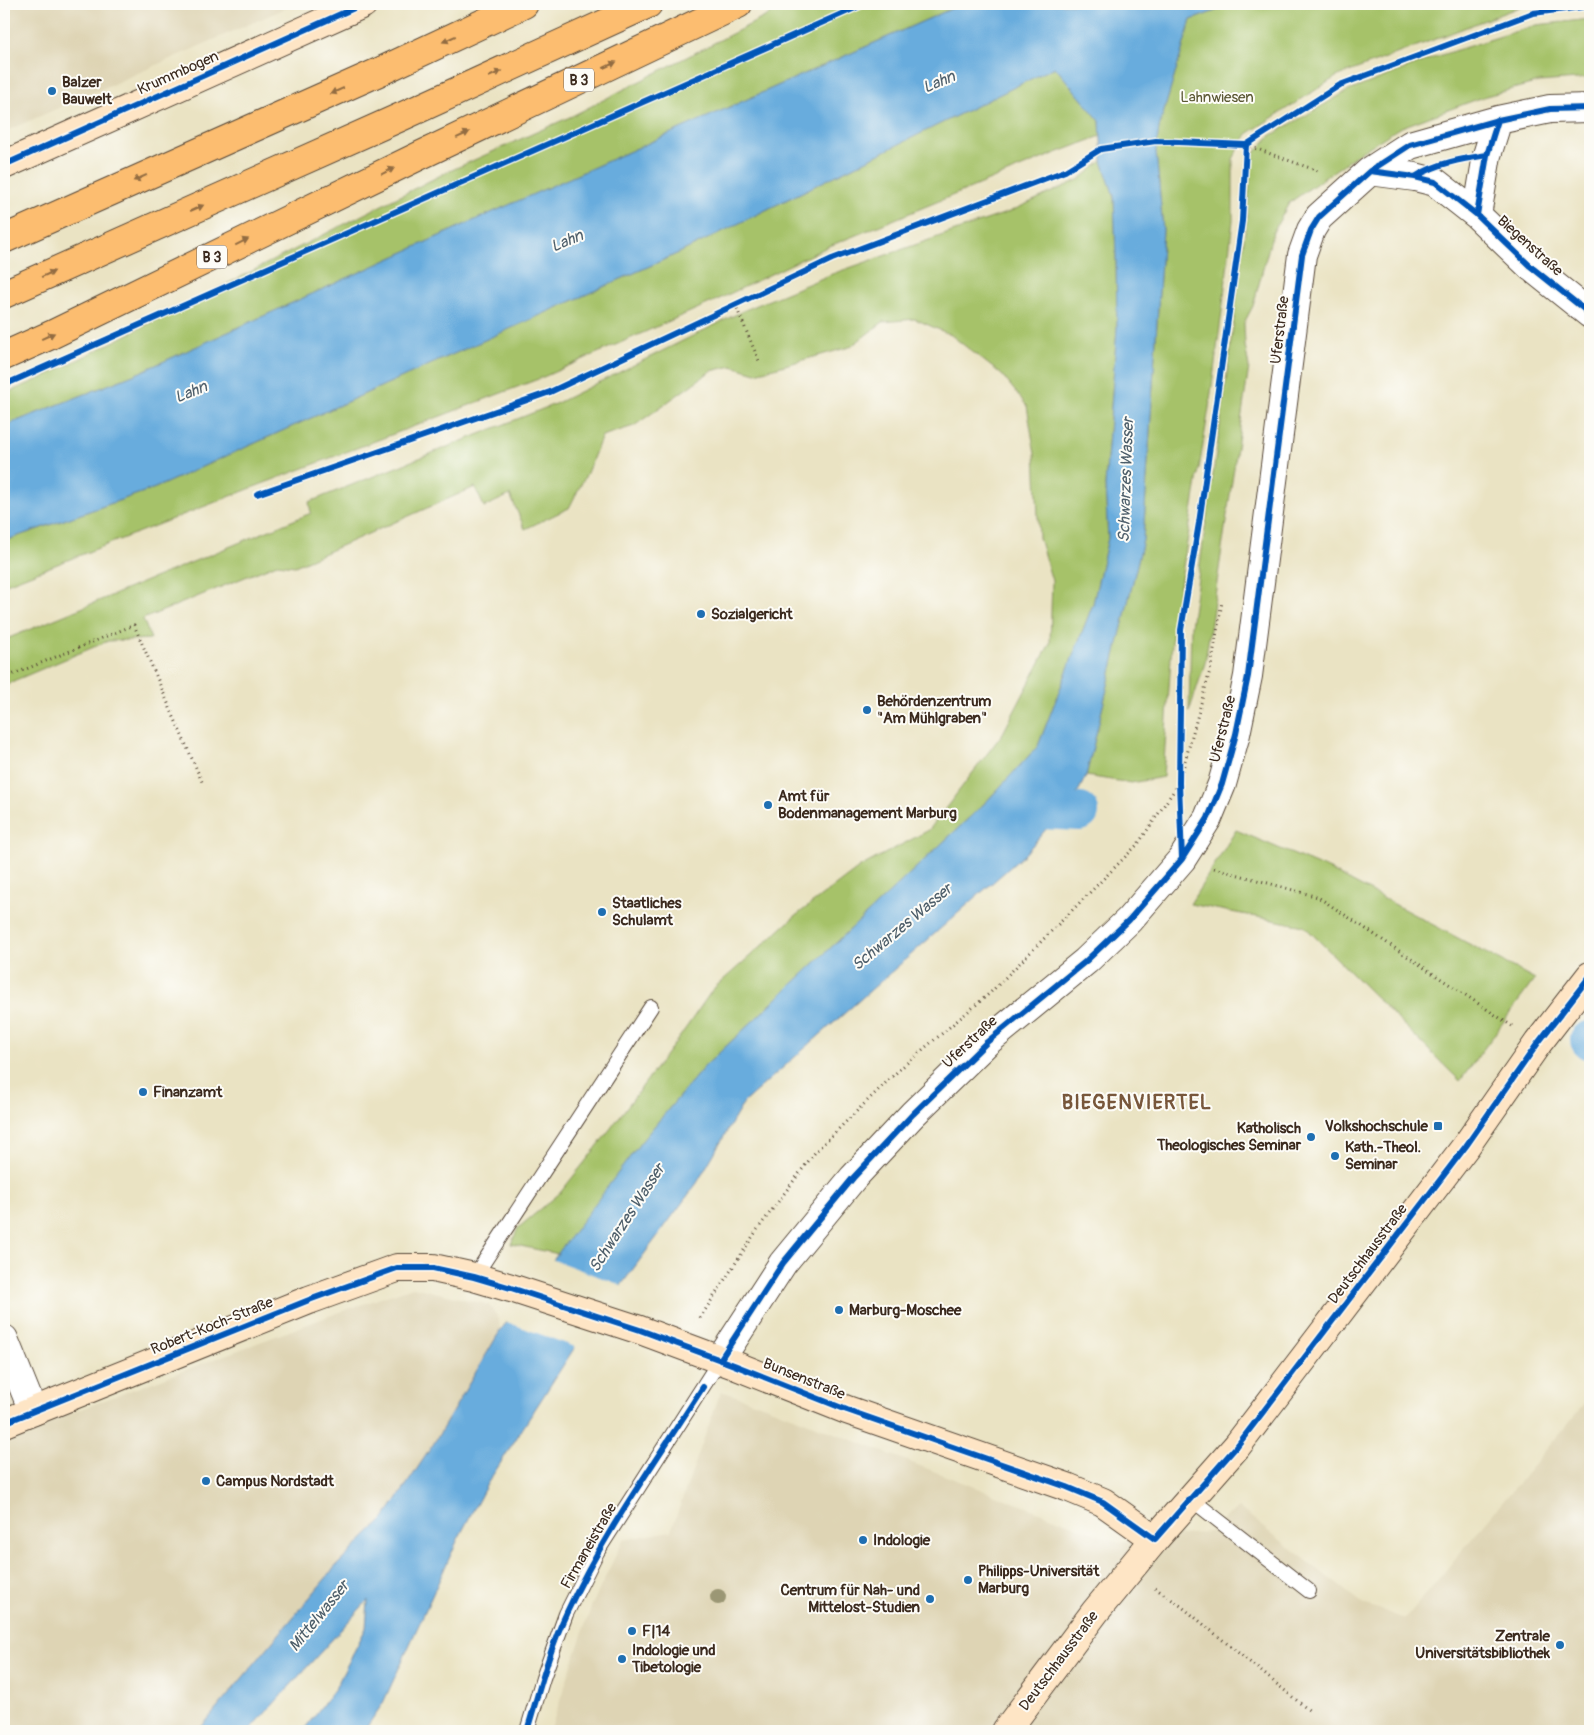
<svg xmlns="http://www.w3.org/2000/svg" width="1594" height="1735" font-family="Pangolin,sans-serif">
  <style>
    .built { fill: #ded4b4 }
    .green { fill: #a6c269; stroke: #707644 }
    .water { fill: #67acdd; stroke: #516b7e }
    .pier { fill: #eae3c3 }
    .lines { fill: none; stroke-linecap: round; stroke-linejoin: round }
    .canal { stroke: #67acdd; stroke-width: 38 }
    .lane-casing { stroke: #554637; stroke-width: 16 }
    .street-casing { stroke: #554637; stroke-width: 30 }
    .secondary-casing { stroke: #554637; stroke-width: 30 }
    .highway-casing { stroke: #554637; stroke-width: 30 }
    .path { stroke: #554637; stroke-width: 3; stroke-dasharray: 1 4; stroke-linecap: butt }
    .lane { stroke: #fff; stroke-width: 14 }
    .street { stroke: #fff; stroke-width: 28 }
    .secondary { stroke: #fee5c5; stroke-width: 28 }
    .highway { stroke: #fcbd6f; stroke-width: 28 }
    .cycleway-casing { stroke: #fdfcf7; stroke-width: 9 }
    .cycleway { stroke: #0057b8; stroke-width: 6 }
    .tree { fill: #9b9774 }
    .oneway { fill: #926c42 }
    .poi-dot { fill: #1f6fb2; stroke: #fdfcf7; stroke-width: 2 }
    .labels { text-anchor: middle; dominant-baseline: central; stroke-width: 4; stroke-linejoin: round; paint-order: stroke }
    .shield { fill: #fdfcf7; stroke: #75695f; stroke-width: 1 }
    .shield-label { font-size: 14px; font-weight: bold; fill: #3b2a1e }
    .street-label { font-size: 15px; fill: #3b2a1e; stroke: #fdfcf7 }
    .poi-label { font-size: 15px; font-weight: bold; fill: #3b2a1e; stroke: #fdfcf7; text-anchor: start }
    .park-label { font-size: 15px; fill: #5b5834; stroke: #fdfcf7 }
    .water-label { font-size: 16px; font-style: italic; fill: #4d5e6a; stroke: #fdfcf7 }
    .district-label { font-size: 20px; font-weight: bold; letter-spacing: 1px; fill: #78573b; stroke: #fdfcf7 }
  </style>
  <rect width="100%" height="100%" fill="#fdfcf7"/>
  <filter id="ink" filterUnits="userSpaceOnUse"><feTurbulence type="fractalNoise" baseFrequency=".02" numOctaves="2"/><feDisplacementMap in="SourceGraphic" scale="10" xChannelSelector="R" yChannelSelector="G"/><feConvolveMatrix kernelMatrix="1 2 1 2 8 2 1 2 1" color-interpolation-filters="sRGB"/></filter>
  <filter id="wash" filterUnits="userSpaceOnUse"><feTurbulence type="fractalNoise" baseFrequency=".0096" numOctaves="4" result="noise"/><feDisplacementMap in="SourceGraphic" scale="20" xChannelSelector="R" yChannelSelector="G"/><feGaussianBlur stdDeviation="1.12" result="paint"/><feColorMatrix in="noise" values="0 0 0 0 0 0 0 0 0 0 0 0 0 0 0 0 0 1.4 0 .05"/><feComposite in="paint" operator="in"/></filter>
  <g filter="url(#wash)">
    <rect width="100%" height="100%" fill="#eae3c3"/>
    <path class="built" d="M4 4H295L4 132Z
      M413 1287 489 1305 499 1319 500 1331 434 1443 384 1519 336 1566 198 1731H4V1361L33 1427 340 1312Z
      M721 1391 757 1403 1117 1542 1210 1532 1238 1507 1361 1603 1405 1619 1590 1397V1731H550L591 1607 623 1540 671 1531Z"/>
    <path class="green" d="M790 4H962L457 228 136 374 4 426V394L42 378 443 174 572 116Z
      M1234 4H1527L1336 77 1247 134 1233 159V220L1223 304 1209 408 1173 628 1163 777 1131 783 1086 776 1143 540 1163 230 1156 151 1159 128 1191 20Z
      M1590 19V78L1539 82 1486 96 1399 128 1355 156 1289 203 1273 232 1253 306 1244 323 1245 345 1249 367 1205 663 1189 712 1191 626 1223 405 1246 223 1252 156 1270 136 1346 92 1438 56 1536 25Z
      M1055 67 1100 121 1101 136 1056 153 827 247 717 300 541 378 254 487 4 585V541L155 488 681 252Z
      M1102 161 1114 196 1116 257 1117 328 1105 485 1108 538 1093 604 1038 746 987 801 704 1067 641 1142 558 1254 511 1244 518 1228 560 1193 596 1148 681 1035 713 989 794 917 860 867 929 830 1003 733 1050 643 1052 581 1039 538 1035 454 1027 406 1002 375 951 335 915 319 883 322 850 347 756 373 732 366 711 371 634 426 602 436 587 473 569 508 525 529 510 495 484 507 475 487 295 566 277 564 143 619 151 639 108 641 4 685V640L311 513 309 502 555 404 745 310 832 274 1009 212 1080 179Z
      M1236 830 1330 870 1535 979 1460 1081 1304 926 1190 904Z"/>
    <path class="water" d="M962 4H1234L1191 20 1159 128 1156 151 1163 230 1143 540 1086 776 1079 790 1025 854 744 1102 697 1183 573 1350 487 1484 458 1539 383 1703 364 1731H303L336 1687 366 1628 368 1600 249 1731H198L336 1566 384 1519 434 1443 500 1331 641 1142 704 1067 987 801 1038 746 1093 604 1108 538 1105 486 1117 328 1116 257 1114 196 1102 161 1100 121 1055 67 681 252 155 488 4 541V426L136 374 457 228Z"/>
    <path class="pier" d="M551 1259 624 1286 578 1348 504 1321Z"/>
    <g class="lines">
      <path class="canal" d="M1041 810 1080 812
        M1589 1040 1590 1041"/>
    </g>
  </g>
  <g filter="url(#ink)">
    <g class="lines">
      <defs>
        <path id="lane" d="M474 1277 651 1007
          M1191 1499 1309 1591
          M527 1731 543 1678 566 1614 597 1552 720 1360"/>
        <path id="street" d="M1370 171 1415 177 1435 182 1477 215 1530 266 1590 314
          M1477 215 1487 155 1498 120
          M4 1339 33 1411
          M720 1360 783 1263 853 1178 913 1114 987 1042 1086 961 1129 920 1182 859 1208 818 1222 784 1236 734 1248 676 1302 255 1311 230 1319 217 1370 171 1410 145 1498 120 1550 109 1590 108"/>
        <path id="secondary" d="M4 165 363 4
          M4 1423 309 1300 397 1268H433L474 1277 511 1288 640 1330 734 1365 847 1410 1067 1487 1103 1502 1155 1539
          M1006 1731 1095 1612 1155 1539 1237 1446 1466 1146 1538 1043 1590 976"/>
        <path id="highway" d="M4 239 381 71 524 4
          M4 294 403 116 648 4
          M4 356 51 335 419 156 738 4"/>
      </defs>
      <use href="#lane" class="lane-casing"/>
      <use href="#street" class="street-casing"/>
      <use href="#secondary" class="secondary-casing"/>
      <use href="#highway" class="highway-casing"/>
      <path class="path" d="M1246 145 1321 172
        M735 304 759 361
        M4 678 134 625 203 784
        M1214 868 1318 897 1512 1026
        M700 1318 757 1230 816 1151 901 1068 990 993 1138 844 1179 783 1211 667 1222 602
        M1155 1588 1181 1606 1311 1712"/>
      <use href="#lane" class="lane"/>
      <use href="#street" class="street"/>
      <use href="#secondary" class="secondary"/>
      <use href="#highway" class="highway"/>
      <defs>
        <path id="cycleway" d="M4 165 363 4
          M1370 171 1415 177 1435 182 1477 215 1530 266 1590 314
          M1415 177C1437 163 1462 159 1487 155
          M1477 215 1487 155 1498 120
          M4 385 864 4
          M257 494 550 392 832 259 1065 171 1101 149 1156 141 1246 145 1340 85 1533 13 1590 6
          M1182 859 1179 783 1181 630 1199 523 1242 221 1246 145
          M720 1360 783 1263 853 1178 913 1114 987 1042 1086 961 1129 920 1182 859 1208 818 1222 784 1236 734 1248 676 1302 255 1311 230 1319 217 1370 171 1410 145 1498 120 1550 109 1590 108
          M4 1423 309 1300 397 1268H433L474 1277 511 1288 640 1330 734 1365 847 1410 1067 1487 1103 1502 1155 1539 1237 1446 1466 1146 1538 1043 1590 976
          M527 1731C539 1691 549 1650 567 1612 604 1532 656 1461 703 1387"/>
      </defs>
      <use href="#cycleway" class="cycleway-casing"/>
      <use href="#cycleway" class="cycleway"/>
    </g>
    <circle class="tree" cx="718" cy="1597" r="8"/>
    <defs><path id="oneway-solid" d="M-6-.8H1V-3.2L6.5 0L1 3.2V.8H-6Z" transform="scale(1.25)"/></defs>
    <g class="oneway">
      <use href="#oneway-solid" transform="translate(449 39) rotate(155)"/>
      <use href="#oneway-solid" transform="translate(610 65) rotate(-25)"/>
      <use href="#oneway-solid" transform="translate(495 74) rotate(-25)"/>
      <use href="#oneway-solid" transform="translate(337 91) rotate(156)"/>
      <use href="#oneway-solid" transform="translate(463 135) rotate(-25)"/>
      <use href="#oneway-solid" transform="translate(388 171) rotate(-26)"/>
      <use href="#oneway-solid" transform="translate(140 178) rotate(156)"/>
      <use href="#oneway-solid" transform="translate(197 208) rotate(-24)"/>
      <use href="#oneway-solid" transform="translate(242 242) rotate(-26)"/>
      <use href="#oneway-solid" transform="translate(48 274) rotate(-24)"/>
      <use href="#oneway-solid" transform="translate(48 336) rotate(-25)"/>
    </g>
  </g>
  <g class="poi-dot">
    <circle cx="52" cy="91" r="5"/>
    <circle cx="701" cy="614" r="5"/>
    <circle cx="867" cy="710" r="5"/>
    <circle cx="768" cy="805" r="5"/>
    <circle cx="602" cy="912" r="5"/>
    <circle cx="143" cy="1092" r="5"/>
    <rect x="1433" y="1121" width="10" height="10" rx="2.5"/>
    <circle cx="1311" cy="1137" r="5"/>
    <circle cx="1335" cy="1156" r="5"/>
    <circle cx="839" cy="1310" r="5"/>
    <circle cx="206" cy="1481" r="5"/>
    <circle cx="863" cy="1540" r="5"/>
    <circle cx="968" cy="1580" r="5"/>
    <circle cx="930" cy="1599" r="5"/>
    <circle cx="632" cy="1631" r="5"/>
    <circle cx="1560" cy="1645" r="5"/>
    <circle cx="622" cy="1659" r="5"/>
  </g>
  <g class="labels">
    <g class="shield">
      <rect x="564" y="68.5" width="30" height="23" rx="4"/>
      <rect x="197" y="245.5" width="30" height="23" rx="4"/>
    </g>
    <g class="shield-label">
      <text x="579" y="80">B 3</text>
      <text x="212" y="257">B 3</text>
    </g>
    <g class="street-label">
      <text transform="translate(178 73) rotate(-24)">Krummbogen</text>
      <text transform="translate(1530 246) rotate(42)">Biegenstraße</text>
      <text transform="translate(1280 330) rotate(-83)">Uferstraße</text>
      <text transform="translate(1223 729) rotate(-76)">Uferstraße</text>
      <text transform="translate(970 1042) rotate(-43)">Uferstraße</text>
      <text transform="translate(1368 1254) rotate(-53)">Deutschhausstraße</text>
      <text transform="translate(212 1326) rotate(-22)">Robert-Koch-Straße</text>
      <text transform="translate(804 1379) rotate(22)">Bunsenstraße</text>
      <text transform="translate(589 1546) rotate(-60)">Firmaneistraße</text>
      <text transform="translate(1059 1661) rotate(-53)">Deutschhausstraße</text>
    </g>
    <g class="poi-label">
      <text x="62" y="82">Balzer<tspan x="62" dy="17">Bauwelt</tspan></text>
      <text x="711" y="614">Sozialgericht</text>
      <text x="877" y="701">Behördenzentrum<tspan x="877" dy="17">"Am Mühlgraben"</tspan></text>
      <text x="778" y="796">Amt für<tspan x="778" dy="17">Bodenmanagement Marburg</tspan></text>
      <text x="612" y="903">Staatliches<tspan x="612" dy="17">Schulamt</tspan></text>
      <text x="153" y="1092">Finanzamt</text>
      <text x="1428" y="1126" text-anchor="end">Volkshochschule</text>
      <text x="1301" y="1128" text-anchor="end">Katholisch<tspan x="1301" dy="17">Theologisches Seminar</tspan></text>
      <text x="1345" y="1147">Kath.-Theol.<tspan x="1345" dy="17">Seminar</tspan></text>
      <text x="849" y="1310">Marburg-Moschee</text>
      <text x="216" y="1481">Campus Nordstadt</text>
      <text x="873" y="1540">Indologie</text>
      <text x="978" y="1571">Philipps-Universität<tspan x="978" dy="17">Marburg</tspan></text>
      <text x="920" y="1590" text-anchor="end">Centrum für Nah- und<tspan x="920" dy="17">Mittelost-Studien</tspan></text>
      <text x="642" y="1631">F|14</text>
      <text x="1550" y="1636" text-anchor="end">Zentrale<tspan x="1550" dy="17">Universitätsbibliothek</tspan></text>
      <text x="632" y="1650">Indologie und<tspan x="632" dy="17">Tibetologie</tspan></text>
    </g>
    <g class="park-label">
      <text x="1217" y="97">Lahnwiesen</text>
    </g>
    <g class="water-label">
      <text transform="translate(939 82) rotate(-23)">Lahn</text>
      <text transform="translate(567 241) rotate(-23)">Lahn</text>
      <text transform="translate(191 392) rotate(-22)">Lahn</text>
      <text transform="translate(1126 480) rotate(-88)">Schwarzes Wasser</text>
      <text transform="translate(902 927) rotate(-40)">Schwarzes Wasser</text>
      <text transform="translate(627 1218) rotate(-57)">Schwarzes Wasser</text>
      <text transform="translate(319 1616) rotate(-51)">Mittelwasser</text>
    </g>
    <g class="district-label">
      <text x="1137" y="1102">BIEGENVIERTEL</text>
    </g>
  </g>
  <rect width="1594" height="1735" fill="none" stroke="#fdfcf7" stroke-width="20"/>
</svg>
